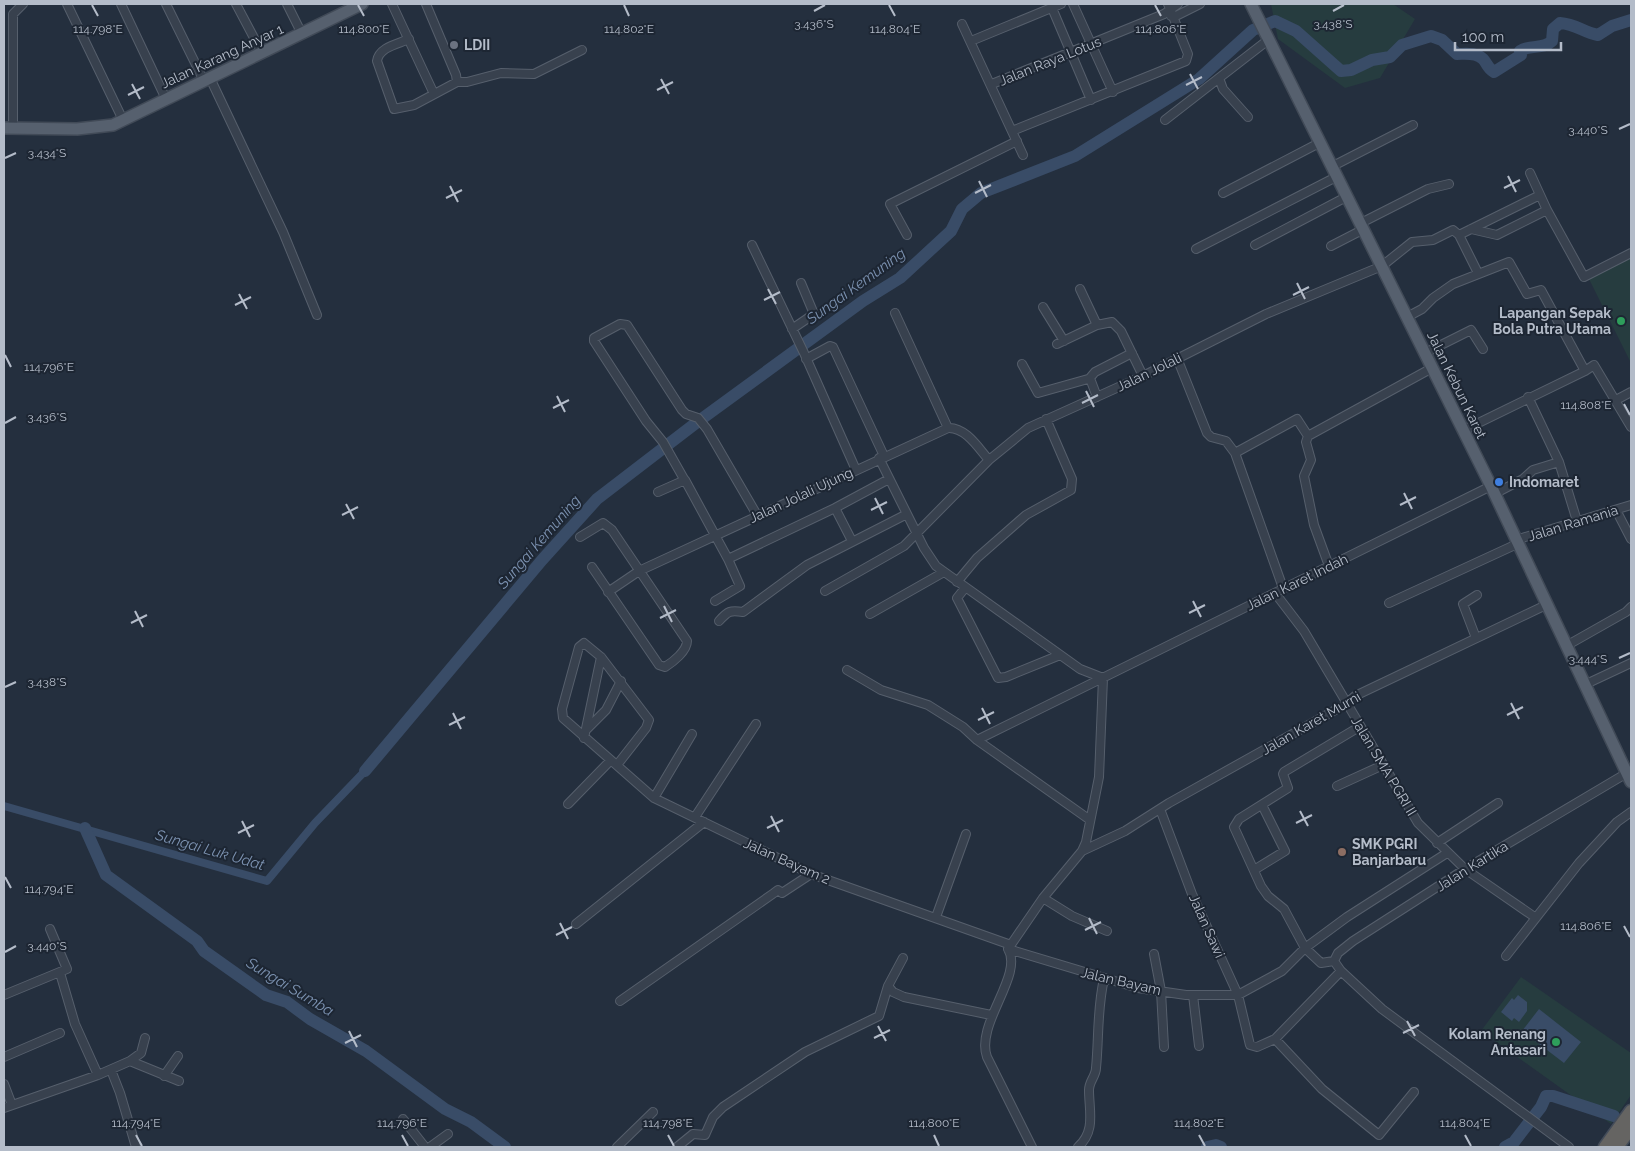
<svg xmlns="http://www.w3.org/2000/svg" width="1635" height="1151" font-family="Raleway,sans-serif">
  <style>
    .green { fill: #263c3f }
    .water { fill: #394c67 }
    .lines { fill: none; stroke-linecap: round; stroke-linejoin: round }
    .canal { stroke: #394c67; stroke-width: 8 }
    .river { stroke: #394c67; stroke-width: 12 }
    .minor-casing { stroke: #565f6c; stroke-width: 10 }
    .primary-casing { stroke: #414a57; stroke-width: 14 }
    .trunk-casing { stroke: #434c59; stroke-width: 15 }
    .minor { stroke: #38414e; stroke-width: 8 }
    .primary { stroke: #56606e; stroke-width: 11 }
    .trunk { stroke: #656462; stroke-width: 12 }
    .ticks { fill: none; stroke: #b4bcc9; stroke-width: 2 }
    .worship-dot { fill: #6b7280; stroke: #1d2633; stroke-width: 2 }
    .leisure-dot { fill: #2e9e5b; stroke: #1d2633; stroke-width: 2 }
    .shop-dot { fill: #3f7fe0; stroke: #1d2633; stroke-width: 2 }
    .education-dot { fill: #8d6e63; stroke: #1d2633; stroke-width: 2 }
    .labels { text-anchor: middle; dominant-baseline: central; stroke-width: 4; stroke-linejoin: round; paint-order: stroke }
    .poi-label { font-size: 14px; font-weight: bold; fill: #b4bcc9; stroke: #1d2633; text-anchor: start }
    .street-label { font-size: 14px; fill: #b4bcc9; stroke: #1d2633 }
    .water-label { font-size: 15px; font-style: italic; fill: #7c92b1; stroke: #1d2633 }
    .ticks-label { font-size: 12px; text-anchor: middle; fill: #b4bcc9; stroke: #1d2633; stroke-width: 4; stroke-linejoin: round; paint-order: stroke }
  </style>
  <rect width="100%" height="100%" fill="#242f3e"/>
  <path class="green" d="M1271 4H1393L1415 19 1380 78 1345 88 1278 39Z
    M1631 258V363L1589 279Z
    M1521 977 1631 1053V1095L1611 1124 1481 1031Z"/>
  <path class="water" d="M1518 995 1527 1002V1011L1519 1022 1514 1018 1512 1021 1501 1012 1512 998 1514 1000Z
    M1539 1009 1581 1042 1564 1063 1522 1031Z"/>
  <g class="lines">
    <path class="canal" d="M4 806 267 881 315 823 365 771"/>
    <path class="river" d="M365 771 542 560 597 499 696 423 863 301 900 278 951 231 962 209 981 193 1075 156 1199 79 1253 30 1275 21 1296 31 1341 71 1351 70 1372 60 1390 57 1402 45 1431 36 1442 40 1457 54C1465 54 1476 52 1483 59 1487 63 1487 68 1494 72L1521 55 1520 51C1531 44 1543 50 1552 41L1553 29 1560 23C1576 24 1583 32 1598 35L1612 26 1631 20
      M85 828 106 875 197 941 204 951 266 995 287 1002 310 1019 366 1051 445 1109 471 1122 505 1147
      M1207 1147 1216 1145 1221 1147
      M1505 1147 1514 1142 1541 1107 1546 1096H1553L1614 1116"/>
    <defs>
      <path id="minor" d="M67 4 123 120
        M121 4 166 99
        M166 4 204 81
        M236 4 262 53
        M287 4 302 34
        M392 4 434 94
        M1073 4 1113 92
        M1052 8 1091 100
        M1171 16 1174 17 1200 4
        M962 24 1023 155
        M409 39C398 44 379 47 377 61L394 109 414 105 457 82 456 75 426 4
        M971 41 1061 4
        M210 78 283 232 317 315
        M457 82H467L501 73 534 74 582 50
        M992 84 1164 14 1178 4
        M1248 117 1223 89 1219 78 1268 40
        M1165 120 1219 78
        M13 128V14L23 4
        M1012 131 1186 61 1188 54 1168 4
        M1333 166 1413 125
        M1530 173 1547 210 1584 277 1631 253
        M1223 193 1321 142
        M1361 223 1428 189 1449 184
        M1471 229 1497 235 1547 210
        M907 235 890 204 1017 141
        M1459 235 1478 273
        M752 245 804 353 856 470
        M1255 245 1348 196
        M1331 246 1364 229
        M1196 249 1338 176
        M1080 289 1097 325
        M1043 307 1064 341
        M895 313 948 428
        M1407 317 1422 309 1433 298 1453 284 1509 262 1527 294 1541 290 1585 371 1594 365 1631 427
        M792 329 814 314 801 283
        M1057 344 1097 325 1112 322 1121 331 1143 376
        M1425 353 1471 330 1483 349
        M1177 358 1207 433 1211 437 1226 441 1235 453
        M806 359 830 346 833 347 884 456
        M1022 364 1038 393 1088 379 1091 381 1097 397
        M1089 379 1095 372 1132 353
        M1528 397 1559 462
        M1616 400 1631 392
        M1462 431 1585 371
        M1308 436 1306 442 1311 460 1304 476 1314 525 1329 566
        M879 458 924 548 936 566 1080 669 1103 678
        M684 479 663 442 646 421 594 341V338L620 324 627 325 682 410 686 414 698 418 707 429 757 515
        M658 492 685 480 728 559 835 508 889 479
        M1494 494 1523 479 1533 470 1559 462 1577 521
        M835 508 852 541
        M1616 510 1631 539
        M580 537 603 523 612 530 687 641C687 651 673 662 665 667L659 665 592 567
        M957 582 977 558 1026 515 1071 490 1072 479 1046 419
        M965 588 957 598 998 678 1006 677 1060 655
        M1283 588 1235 453 1297 419 1308 436 1432 368
        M825 591 904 546 989 460 1028 428 1143 376 1266 314 1382 266 1412 242 1433 240 1453 230 1459 235 1540 195
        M608 592 639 571 948 428C966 427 979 449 989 460
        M1275 593 1304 631 1418 823 1465 869 1536 918
        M715 601 740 586 728 559
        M1389 603 1517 544 1522 538 1631 505
        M870 614 944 572
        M719 621C728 611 730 610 743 612L807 565 907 514
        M1476 638 1463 604 1477 595
        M1566 646 1626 612 1631 607
        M847 670 881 690 928 705 963 727 977 740 1491 486
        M1584 685 1631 663
        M587 729 606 710 621 681
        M584 738 601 657
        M977 740 1090 820
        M617 765 646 728 649 720 601 657 584 643 579 647 562 709 563 718 654 798 811 874 1011 945
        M1337 786 1383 765
        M654 798 692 734
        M568 804 610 761
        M1160 809 1192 894 1238 995 1250 1045 1257 1047 1275 1039 1341 971
        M695 817 756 724
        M1437 843 1498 803
        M1082 851 1125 831 1169 803 1346 704 1355 696 1546 605
        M1254 870 1285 851 1262 805
        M1043 898 1072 916 1107 931
        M936 917 966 834
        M576 924 704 822
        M1008 949 1138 988 1186 995H1238L1282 971 1305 948 1347 917 1447 853
        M1154 954 1161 991 1164 1047
        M1506 956 1579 863 1617 822 1631 812
        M1334 961 1321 963 1305 948 1284 909 1268 896 1261 886 1234 827 1239 819 1288 788 1283 774 1284 772 1359 727
        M60 973 75 1024 98 1075
        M888 986 893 992 904 997 991 1015
        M4 995 67 969 50 929
        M1193 995 1199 1046
        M620 1001 774 893 778 890 782 893 811 874
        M1275 1039 1322 1089 1379 1135 1414 1092
        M4 1057 60 1033
        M130 1061 179 1081
        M111 1070 120 1093 136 1147
        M164 1076 178 1056
        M4 1084 12 1105
        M4 1108 98 1075 130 1061 141 1053 145 1038
        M403 1119 425 1147
        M430 1147 448 1134
        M617 1147 653 1112
        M677 1147 693 1134 705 1135 713 1117 723 1107 805 1052 879 1016 888 986 903 958
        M1032 1147 987 1057C975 1024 1024 975 1008 949L1043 898 1082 851 1086 842 1099 777 1103 678
        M1078 1147C1096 1131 1089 1111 1089 1090 1089 1081 1096 1076 1096 1068 1099 1038 1097 1008 1104 979
        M1569 1147 1382 1009 1341 971 1334 961 1338 953 1353 941 1465 869 1627 773"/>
      <path id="primary" d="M1251 4 1491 486 1631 782
        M4 128 77 129 113 125 362 4"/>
      <path id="trunk" d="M1605 1147 1631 1111
        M1617 1147 1631 1128"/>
    </defs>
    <use href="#minor" class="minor-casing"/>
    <use href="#primary" class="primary-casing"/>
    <use href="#trunk" class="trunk-casing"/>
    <use href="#minor" class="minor"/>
    <use href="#primary" class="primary"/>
    <use href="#trunk" class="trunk"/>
  </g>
  <path class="ticks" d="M92 5 98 16M358 5 364 16M624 5 629 16M889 5 895 16M1155 5 1161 16M814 11 825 5M1333 11 1344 5M1190 74 1198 89M661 79 669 94M132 84 140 99M1186 85 1202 77M657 90 673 82M128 95 144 87M1619 129 1630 124M5 158 16 153M1508 176 1516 192M979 181 987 197M450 186 458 202M1504 188 1520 180M975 193 991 185M446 198 462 190M1297 283 1305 299M768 289 776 304M239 294 247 309M1293 295 1309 287M764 300 780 292M235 305 251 297M5 355 11 367M1086 391 1094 407M557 396 565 412M1082 403 1098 395M1624 404 1630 415M553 408 569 400M5 423 16 417M1404 493 1412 509M875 498 883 514M346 504 354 519M1400 505 1416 497M871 510 887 502M342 515 358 507M1193 601 1201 617M664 606 672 622M135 611 143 627M1189 613 1205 605M660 618 676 610M131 623 147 615M1619 658 1630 653M5 687 16 682M1511 703 1519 719M982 708 990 724M453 713 461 729M1507 715 1523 707M978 720 994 712M449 725 465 717M1300 811 1308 826M771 816 779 832M242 821 250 837M1296 823 1312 815M767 828 783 820M238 833 254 825M5 877 11 888M1089 918 1097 934M560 923 568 939M1624 926 1630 937M1085 930 1101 922M556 935 572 927M5 952 16 946M1407 1021 1415 1036M878 1026 886 1041M349 1031 357 1047M1403 1033 1419 1025M874 1038 890 1030M345 1043 361 1035M136 1135 142 1146M402 1135 408 1146M668 1135 674 1146M934 1135 939 1146M1199 1135 1205 1146M1465 1135 1471 1146"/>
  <circle class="worship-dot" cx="454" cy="45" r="5"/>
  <g class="leisure-dot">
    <circle cx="1621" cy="321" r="5"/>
    <circle cx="1556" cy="1042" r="5"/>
  </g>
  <circle class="shop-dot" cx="1499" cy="482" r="5"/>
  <circle class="education-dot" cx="1342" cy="852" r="5"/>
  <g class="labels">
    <g class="poi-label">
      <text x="464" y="45">LDII</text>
      <text x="1611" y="313" text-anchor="end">Lapangan Sepak<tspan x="1611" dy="16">Bola Putra Utama</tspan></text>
      <text x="1509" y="482">Indomaret</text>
      <text x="1352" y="844">SMK PGRI<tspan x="1352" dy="16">Banjarbaru</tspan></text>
      <text x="1546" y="1034" text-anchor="end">Kolam Renang<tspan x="1546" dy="16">Antasari</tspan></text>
    </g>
    <g class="street-label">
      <text transform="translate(222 56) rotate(-25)">Jalan Karang Anyar 1</text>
      <text transform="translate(1050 61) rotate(-22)">Jalan Raya Lotus</text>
      <text transform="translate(1149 372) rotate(-26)">Jalan Jolali</text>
      <text transform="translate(1457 385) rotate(64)">Jalan Kebun Karet</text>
      <text transform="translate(801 495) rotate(-25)">Jalan Jolali Ujung</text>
      <text transform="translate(1573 523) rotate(-17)">Jalan Ramania</text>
      <text transform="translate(1297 582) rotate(-26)">Jalan Karet Indah</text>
      <text transform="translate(1311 723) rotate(-30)">Jalan Karet Murni</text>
      <text transform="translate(1384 766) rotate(59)">Jalan SMA PGRI II</text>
      <text transform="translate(787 861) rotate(24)">Jalan Bayam 2</text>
      <text transform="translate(1472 866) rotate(-32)">Jalan Kartika</text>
      <text transform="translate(1207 926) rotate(66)">Jalan Sawi</text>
      <text transform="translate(1121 981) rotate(13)">Jalan Bayam</text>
    </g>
    <g class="water-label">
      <text transform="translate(856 286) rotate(-36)">Sungai Kemuning</text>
      <text transform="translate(539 542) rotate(-49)">Sungai Kemuning</text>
      <text transform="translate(210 850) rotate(16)">Sungai Luk Udat</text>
      <text transform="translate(290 987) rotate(31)">Sungai Sumba</text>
    </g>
  </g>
  <g class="ticks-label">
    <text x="814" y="28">3.436°S</text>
    <text x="1333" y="28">3.438°S</text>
    <text x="98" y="33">114.798°E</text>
    <text x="364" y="33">114.800°E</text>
    <text x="629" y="33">114.802°E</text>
    <text x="895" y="33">114.804°E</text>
    <text x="1161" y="33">114.806°E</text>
    <text x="1588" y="134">3.440°S</text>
    <text x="47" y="157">3.434°S</text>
    <text x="49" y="371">114.796°E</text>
    <text x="1586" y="409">114.808°E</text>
    <text x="47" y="421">3.436°S</text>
    <text x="1588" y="663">3.444°S</text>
    <text x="47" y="686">3.438°S</text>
    <text x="49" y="893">114.794°E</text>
    <text x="1586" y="930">114.806°E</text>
    <text x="47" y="950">3.440°S</text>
    <text x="136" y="1127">114.794°E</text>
    <text x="402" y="1127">114.796°E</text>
    <text x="668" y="1127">114.798°E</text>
    <text x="934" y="1127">114.800°E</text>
    <text x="1199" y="1127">114.802°E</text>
    <text x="1465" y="1127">114.804°E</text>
  </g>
  <rect width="1635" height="1151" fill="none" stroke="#b4bcc9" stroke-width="10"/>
  <path d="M1455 42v8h106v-8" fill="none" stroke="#b4bcc9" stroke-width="2.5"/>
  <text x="1462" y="42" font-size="15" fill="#b4bcc9" stroke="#1d2633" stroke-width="4" paint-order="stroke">100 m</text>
</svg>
